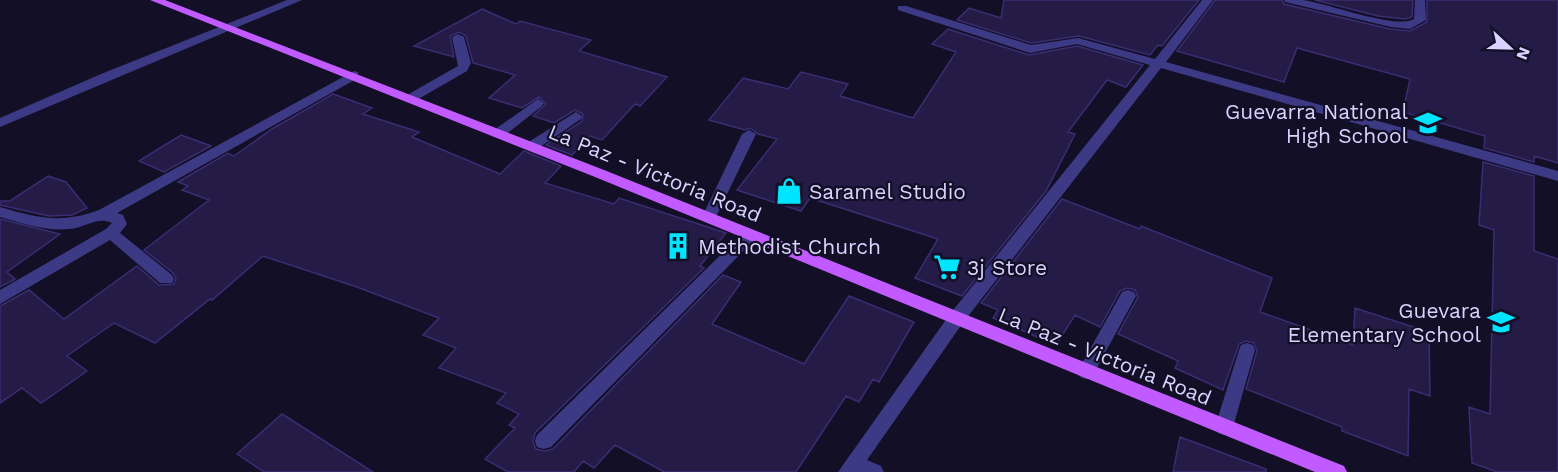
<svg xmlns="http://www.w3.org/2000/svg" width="1558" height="472" font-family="'Work Sans',sans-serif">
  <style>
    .building { fill: #241b47; stroke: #3b2d73; stroke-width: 1.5 }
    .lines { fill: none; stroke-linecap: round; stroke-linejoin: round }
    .minor { fill: #3d3a85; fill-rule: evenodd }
    .major { fill: #c25bff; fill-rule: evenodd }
    .labels { text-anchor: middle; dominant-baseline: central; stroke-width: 4.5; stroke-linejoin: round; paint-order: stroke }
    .poi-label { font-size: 21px; fill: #d9d4ff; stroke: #130f26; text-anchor: start }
    .street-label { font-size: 21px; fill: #d9d4ff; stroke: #130f26 }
  </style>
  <rect width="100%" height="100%" fill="#130f26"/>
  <path class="building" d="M1004 0H1199L1162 46 1158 45 1150 55 1079 36 1031 43 957 20 969 8 1001 18Z
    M1215 0H1282L1284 4 1390 29 1410 31 1427 22V0H1558V163L1534 156V162L1484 148 1485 136 1403 112 1410 79 1297 48 1284 82 1177 51Z
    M1315 0H1413L1412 17 1405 19 1378 16Z
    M482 9 516 24 520 21 591 40 579 51 667 77 640 106 635 104 602 140 590 136 572 155 546 145 582 121 583 114 575 110 554 123 533 116 546 104 539 97 522 108 489 98 515 75 473 63 466 36 459 32 450 36 454 57 414 46Z
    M948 29 1029 55 1077 46 1143 65 1126 87 1107 80 1068 132 1075 134 1046 191 962 296 915 278 938 239 810 198 801 211 737 190 777 139 758 134 750 128 745 130 709 120 743 78 788 89 801 72 848 84 840 96 913 118 956 52 932 44Z
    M333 94 372 108 363 114 419 132 412 137 500 174 524 151 561 166 545 183 614 204 619 198 726 233 700 266 704 268 535 433 533 442 536 449 545 451 553 449 723 275 741 282 712 324 804 364 849 296 914 322 879 382 873 379 859 402 846 396 796 472H664L615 445 594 468 583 461 574 472H508L485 459 515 428 509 425 519 414 497 403 506 393 439 368 456 348 423 335 439 318 357 287 263 256 212 300 210 299 155 343 114 323 67 356 87 371 41 403 22 388 0 403V306L29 290 64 319 137 266 159 285 174 284 176 278 173 273 144 250 209 200 182 190 188 186 178 182 228 153 234 156 272 129Z
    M181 135 211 146 164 172 139 161Z
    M1483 162 1534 176V251L1558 259V472H1497L1472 463 1469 407 1490 414 1494 230 1479 225Z
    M48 176 66 182 87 208 72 215 49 216 0 205V201H10Z
    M1062 199 1140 229 1141 226 1272 278 1260 312 1353 345 1355 308 1429 332 1430 396 1409 389 1408 456 1342 431V427L1246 389 1257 351 1254 343 1246 341 1239 344 1223 390 1175 368 1178 361 1118 334 1138 297 1135 290 1127 288 1120 291 1100 327 1075 315 1056 345 993 318 998 310 981 303Z
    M0 219 60 234 7 272 15 279 0 287Z
    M282 414 373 472H264L237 454Z
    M1180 437 1266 469V472H1173Z"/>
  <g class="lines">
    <path class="minor" d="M287 0H302L0 127V118L101 74Z
      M1202 0H1213L1166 62 1558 171V181L1161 68 962 324 867 460 881 466 884 472H838L950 314 1150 65 1077 44 1030 53 898 10V6H906L1031 45 1078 38 1155 59Z
      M1284 0C1290 0 1297 0 1303 0 1327 3 1396 30 1414 19L1415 0H1425L1426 20 1410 29 1391 27 1285 2Z
      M458 34 464 37 471 63 467 71 415 101H407L405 98 407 95 458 66 452 37Z
      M354 71 358 72V78L117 213 123 215 127 224 120 233 172 275 174 279 172 283H160L110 240 0 304V290L106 229 112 223C100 217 88 225 76 228 50 233 25 224 0 217V207C37 218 61 224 99 210Z
      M538 99 544 103 542 106 504 136H494L492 133 494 130Z
      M576 112 582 116 581 119 537 149H527L525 146 527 143Z
      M749 130 756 134 716 217 714 221H704L702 217 742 134Z
      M751 229 758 234 756 238 551 447 544 449 537 447 535 441 537 435 746 230Z
      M1128 290 1134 292 1136 296 1092 377 1086 379 1080 377 1077 372 1080 367 1122 292Z
      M1247 343 1253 345 1255 350 1233 427 1230 433 1224 435 1218 433 1215 427 1239 350 1241 345Z"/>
    <path class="major" d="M150 0H165L604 170 1344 466 1347 472H1315L595 177Z"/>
  </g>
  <defs>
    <symbol id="school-bare" viewBox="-9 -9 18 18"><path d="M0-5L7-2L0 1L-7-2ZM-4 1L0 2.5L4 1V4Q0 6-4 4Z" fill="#00e5ff" stroke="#130f26" stroke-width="2.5" paint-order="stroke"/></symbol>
    <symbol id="shop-bare" viewBox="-9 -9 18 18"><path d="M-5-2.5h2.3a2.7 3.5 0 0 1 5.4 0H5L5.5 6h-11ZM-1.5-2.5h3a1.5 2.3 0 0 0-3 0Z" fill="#00e5ff" stroke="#130f26" stroke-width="2.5" paint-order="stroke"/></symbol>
    <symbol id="building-bare" viewBox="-9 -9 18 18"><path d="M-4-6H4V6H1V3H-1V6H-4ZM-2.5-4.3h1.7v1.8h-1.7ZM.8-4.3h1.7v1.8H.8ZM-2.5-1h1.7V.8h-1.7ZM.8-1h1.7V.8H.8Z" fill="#00e5ff" stroke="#130f26" stroke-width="2.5" paint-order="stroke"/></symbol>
    <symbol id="supermarket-bare" viewBox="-9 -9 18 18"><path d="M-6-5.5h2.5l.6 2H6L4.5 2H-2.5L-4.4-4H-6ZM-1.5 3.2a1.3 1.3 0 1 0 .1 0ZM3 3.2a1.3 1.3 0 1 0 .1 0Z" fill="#00e5ff" stroke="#130f26" stroke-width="2.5" paint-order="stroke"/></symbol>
  </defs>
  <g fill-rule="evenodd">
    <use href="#school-bare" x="1409" y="104" width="38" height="38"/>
    <use href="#shop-bare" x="770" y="172" width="38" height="38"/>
    <use href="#building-bare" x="659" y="227" width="38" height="38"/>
    <use href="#supermarket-bare" x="928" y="248" width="38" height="38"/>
    <use href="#school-bare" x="1482" y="303" width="38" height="38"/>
  </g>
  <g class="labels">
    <g class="poi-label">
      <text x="1408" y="111" text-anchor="end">Guevarra National<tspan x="1408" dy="24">High School</tspan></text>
      <text x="809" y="191">Saramel Studio</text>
      <text x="698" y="246">Methodist Church</text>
      <text x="967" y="267">3j Store</text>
      <text x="1481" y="310" text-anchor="end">Guevara<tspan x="1481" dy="24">Elementary School</tspan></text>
    </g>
    <g class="street-label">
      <text transform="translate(655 173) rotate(22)">La Paz - Victoria Road</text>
      <text transform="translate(1105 356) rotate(22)">La Paz - Victoria Road</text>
    </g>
  </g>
  <g transform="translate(1510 48) rotate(112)" stroke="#130f26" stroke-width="4.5" paint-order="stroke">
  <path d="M0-4.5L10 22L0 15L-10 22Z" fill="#d9d4ff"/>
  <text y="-9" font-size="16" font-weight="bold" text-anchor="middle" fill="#d9d4ff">N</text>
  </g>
</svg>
